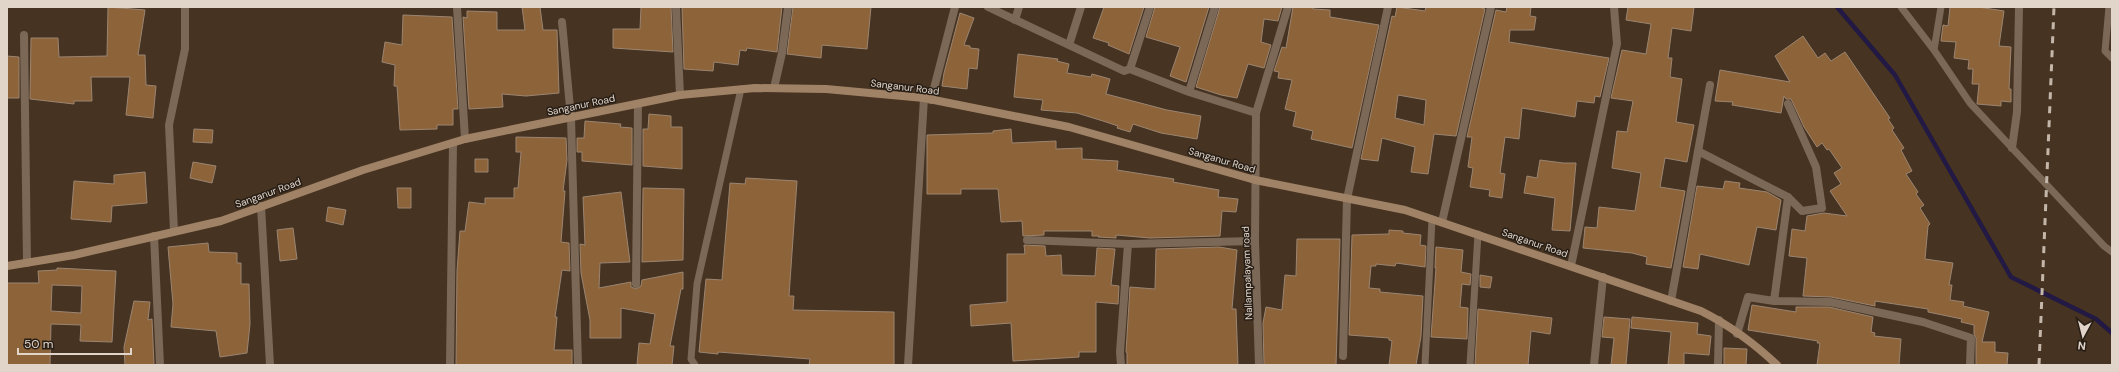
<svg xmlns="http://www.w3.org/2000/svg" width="2119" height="372" font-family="'DM Sans',sans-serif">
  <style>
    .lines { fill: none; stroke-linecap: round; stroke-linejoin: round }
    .stream { stroke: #221944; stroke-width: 4.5 }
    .building { fill: #8d633a; stroke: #9b8571; fill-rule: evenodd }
    .service { stroke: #7b6857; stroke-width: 7 }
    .minor { stroke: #7b6857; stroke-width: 8 }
    .tertiary { stroke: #7b6857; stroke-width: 8 }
    .secondary { stroke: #a08267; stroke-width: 8 }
    .rail { stroke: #c4b7aa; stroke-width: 3; stroke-dasharray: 7 7; stroke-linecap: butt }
    .labels { text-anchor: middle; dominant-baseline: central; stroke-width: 3; stroke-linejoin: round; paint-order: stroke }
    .street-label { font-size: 10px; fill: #e1d5ca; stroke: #261d15 }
  </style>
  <rect width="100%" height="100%" fill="#463321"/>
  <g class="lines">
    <path class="stream" d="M1837 7 1895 75 2011 277 2096 319 2112 333"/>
  </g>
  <path class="building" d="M108 7 145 10 138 55H145L146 85 156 86 153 118 126 115 130 77H91L92 101H74V104L30 99 31 38H58L59 57 107 56Z
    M522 7H540L543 30H557L559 93 526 96 502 94 503 107 469 109 463 17 467 18V11L497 12V30H525Z
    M641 7H671L673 52 613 48V29H640Z
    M682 7H782L777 52 747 48 746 51 740 50 738 65 714 62 713 71 684 69Z
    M793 7H871L867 49 822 45 821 58 787 54Z
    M1104 7H1144L1129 54 1108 45 1109 43 1093 38Z
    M1155 7H1209L1186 82 1170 76 1180 47 1146 37Z
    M1220 7H1282L1278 21 1264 19 1261 42 1271 45 1264 68 1248 64 1237 98 1221 95 1196 87Z
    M1293 7H1313V9L1330 10V17L1379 25 1352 148 1311 139 1313 131 1293 126 1296 112 1285 109 1292 80 1278 78 1279 72 1274 71 1282 47 1286 48Z
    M1397 7 1425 11 1426 7H1479L1485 9 1456 136 1434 134 1428 174 1411 172 1415 147 1382 138 1378 161 1361 159 1392 16 1395 17ZM1398 95 1426 100 1424 125 1395 118Z
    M1507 7H1531L1530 16 1536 17 1534 30H1510L1509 42 1609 58 1600 97 1595 96 1594 103 1577 101 1575 117 1522 108 1519 139 1505 137 1500 173 1505 174 1502 198 1489 196 1490 190 1470 187 1473 168 1468 167 1472 137H1467L1496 10 1506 12Z
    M1628 7H1694L1691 31 1672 28 1668 58H1672L1670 77 1682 79 1676 122 1694 125 1687 162 1665 158 1660 187 1685 191 1671 268 1646 264 1647 257 1632 253 1583 248 1585 227 1597 228 1599 207 1635 211 1641 173 1612 168 1617 131 1627 132 1633 101 1611 98 1622 50 1646 54 1651 24 1626 20Z
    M1950 7H1978L2004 11 1999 46 2011 47 2009 89H2011V102L2001 101V106L1977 104 1979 84H1972L1973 69H1968L1969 60 1954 58 1956 42 1941 41 1943 25 1948 26Z
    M960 13 974 18 964 45 970 46V48L979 49 977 69 969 68 967 89 942 86 944 73Z
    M403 15 452 17 458 109H453V125H437V129L400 130 397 86H394L395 65 382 62 385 42 402 45Z
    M1803 36 1818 58 1825 53 1831 61 1845 52 1890 118 1888 119 1894 128 1892 130 1904 148 1901 150 1912 171 1906 174 1918 192 1916 194 1924 205 1920 208 1930 224 1928 226 1925 259 1953 263 1949 285H1952L1950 300 1964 302 1963 306 1989 312 1982 342H1995V352L2008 353 2007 365H1976V338L1974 334V325L1961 322 1962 319 1928 312V309L1875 301V306L1831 297 1803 296 1807 258 1789 256 1792 229 1805 231 1807 216 1824 213 1847 216 1830 191 1841 184 1834 173 1842 168 1829 149 1827 150 1822 143 1817 147 1804 127 1791 99H1786L1784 96 1781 113 1732 105 1733 102 1715 101 1720 70 1790 82 1775 56Z
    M1018 54 1058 59 1057 61 1069 64 1067 73 1091 77 1092 74 1110 79 1106 94 1167 110 1201 116 1197 139 1161 133 1133 124 1130 132 1117 128 1118 126 1103 121 1077 113 1041 110 1043 100 1014 97Z
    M7 56 19 57V98H7Z
    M649 114 671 116V127H682V169L643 166V129H648Z
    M585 121 621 124 620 127 632 128V165L582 161V152H577V138H584Z
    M194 129 213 130 212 143 193 142Z
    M1011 129 1012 143 1056 141V149L1082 148V159L1118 161 1117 170 1174 179 1173 182 1219 190 1218 197 1238 199 1236 212 1222 211 1220 236 1150 238 1116 235V238L1098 237 1099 236H1092V231H1044V235L1023 236 1022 221 1001 222 998 189H961V194H927V135L993 133V131Z
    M516 137 566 138 567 160 563 191H565L561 242 569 243 570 271 562 270 555 317H557L554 350H572V365H456L457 271 460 231H465L469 202 485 204V198H514V188H518L521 152H516Z
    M475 159H488V172H475Z
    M1540 160 1563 163H1576L1570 231 1552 230 1555 198 1524 193 1527 176 1537 178Z
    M193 162 216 166 212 183 190 178Z
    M145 172 147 203 112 206 111 222 71 219 74 181 114 184V175Z
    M746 178 797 181 789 296H794L793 310 894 312V365H809L810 359 718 352V354L699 352 706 279 722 280 730 183 745 184Z
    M1725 181 1740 183 1739 188 1767 192 1781 200 1776 230 1757 227 1749 265 1700 254 1698 269 1683 267 1697 186 1723 189Z
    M397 188H411V208H398Z
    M643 188 684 189 683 260 642 262Z
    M621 192 630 262 600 263 599 288 631 282V287L636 289 641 286 642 280 683 272V289H681L670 346H674L672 365H637L639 343 650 344 655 314 621 308V338H590V320L581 273 580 244 585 245 583 197Z
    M328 207 346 210 343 225 326 221Z
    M293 228 297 259 280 261 277 230Z
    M1389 230 1403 231V233L1421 235 1420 245 1426 246 1425 267 1396 263 1395 266 1376 264V266H1371L1369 288 1380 289V292L1423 296 1421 336 1416 365H1389L1392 341 1389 340V338L1349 335 1352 235 1389 234Z
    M1297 239H1340L1336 365H1264L1263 323 1266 307 1282 310 1285 275 1296 276Z
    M208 243 209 252 237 253V263H241V284H249L250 324 247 353 220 357 216 331 171 327 173 304 168 247Z
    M1024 245 1045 246 1046 256 1061 255 1062 275 1095 276 1097 248 1115 249 1111 285 1119 286 1118 304 1096 302V352H1079V357L1013 361 1011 323 971 326 970 305 1007 302V254H1025Z
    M1219 247 1237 250 1232 309H1236L1238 365H1127V353L1126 352 1130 287 1155 289 1156 249Z
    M1436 247 1463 250 1461 272 1471 274 1470 285 1462 284 1460 307 1468 308 1467 339 1431 337 1436 268H1435Z
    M57 268 116 271 112 342 80 341 81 325 51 324 50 365H7V283H39L38 271 57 270ZM52 285 82 286 81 313 51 311Z
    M1480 275 1492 277 1490 288 1480 287Z
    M134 301 150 302 148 320 152 319 154 365H125L124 347Z
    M1752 305 1796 312V307H1829L1873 317 1871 332 1875 333 1874 336 1901 339 1899 365H1817L1820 343H1817L1818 341 1748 330Z
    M1478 309 1552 318 1550 334 1531 331 1528 365H1475Z
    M1604 317 1630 319 1626 365H1611L1614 338 1602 337Z
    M1632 317 1698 323 1697 334 1711 336 1709 355 1684 353V365H1668L1671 332 1631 328Z
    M1724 348 1747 349 1746 365H1724Z"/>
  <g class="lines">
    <path class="service" d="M1901 7 1934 50
      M1941 7 1934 50 1970 103 2104 246 2112 252
      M2109 7 2105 51 2112 58
      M695 365 691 359 697 284 741 89
      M1425 365 1432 219
      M1470 365 1478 234"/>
    <path class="minor" d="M457 7 465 139
      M676 7 680 95
      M988 7 1124 71 1130 69 1189 92 1256 113
      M1015 20 1019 7
      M562 22 571 118 578 365
      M24 35 27 263
      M1069 45 1081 7
      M1130 69 1150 7
      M774 88 782 53 788 7
      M1189 92 1215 7
      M931 100 955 7
      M2012 148 2017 112 2019 7
      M1698 151 1788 197 1802 211 1822 208 1816 167 1788 104
      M261 206 270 365
      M1442 222 1491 7
      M174 231 169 125 185 49V7
      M154 236 160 365
      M1027 240 1128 244 1255 241
      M1571 266 1617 44 1614 7
      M636 284 638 104
      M1671 301 1710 85
      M1774 301 1788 197
      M1737 334 1748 297 1774 301 1830 302 1923 322 1971 338 1970 365
      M1343 356 1347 199 1388 7
      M450 365 453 143
      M908 365 924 98
      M1121 365 1120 352 1128 244
      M1594 365 1603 277
      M1718 365 1719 320"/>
    <path class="tertiary" d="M1259 365 1255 241 1256 113 1288 7"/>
    <path class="secondary" d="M7 266 74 255 221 221 363 170 465 139 680 95 755 88 826 89 924 98 1069 127 1255 180 1405 210 1701 311C1729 325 1755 344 1777 365"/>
    <path class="rail" d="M2039 365 2054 7"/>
  </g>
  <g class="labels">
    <g class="street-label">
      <text transform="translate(905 87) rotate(7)">Sanganur Road</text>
      <text transform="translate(581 105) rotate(-12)">Sanganur Road</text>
      <text transform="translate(1222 160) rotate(16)">Sanganur Road</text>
      <text transform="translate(268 193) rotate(-20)">Sanganur Road</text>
      <text transform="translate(1535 243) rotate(19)">Sanganur Road</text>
      <text transform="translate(1247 273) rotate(-92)">Nallampalayam road</text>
    </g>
  </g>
  <rect width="2119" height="372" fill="none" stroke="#e1d5ca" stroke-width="16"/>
  <g transform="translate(2083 336) rotate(187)" stroke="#261d15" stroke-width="3" paint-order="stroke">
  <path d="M0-3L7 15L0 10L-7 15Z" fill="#e1d5ca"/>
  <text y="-6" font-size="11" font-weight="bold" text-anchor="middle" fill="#e1d5ca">N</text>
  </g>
  <path d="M18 348v6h113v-6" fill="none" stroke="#e1d5ca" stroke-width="2"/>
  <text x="24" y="348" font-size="12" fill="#e1d5ca" stroke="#261d15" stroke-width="3" paint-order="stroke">50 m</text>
</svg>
